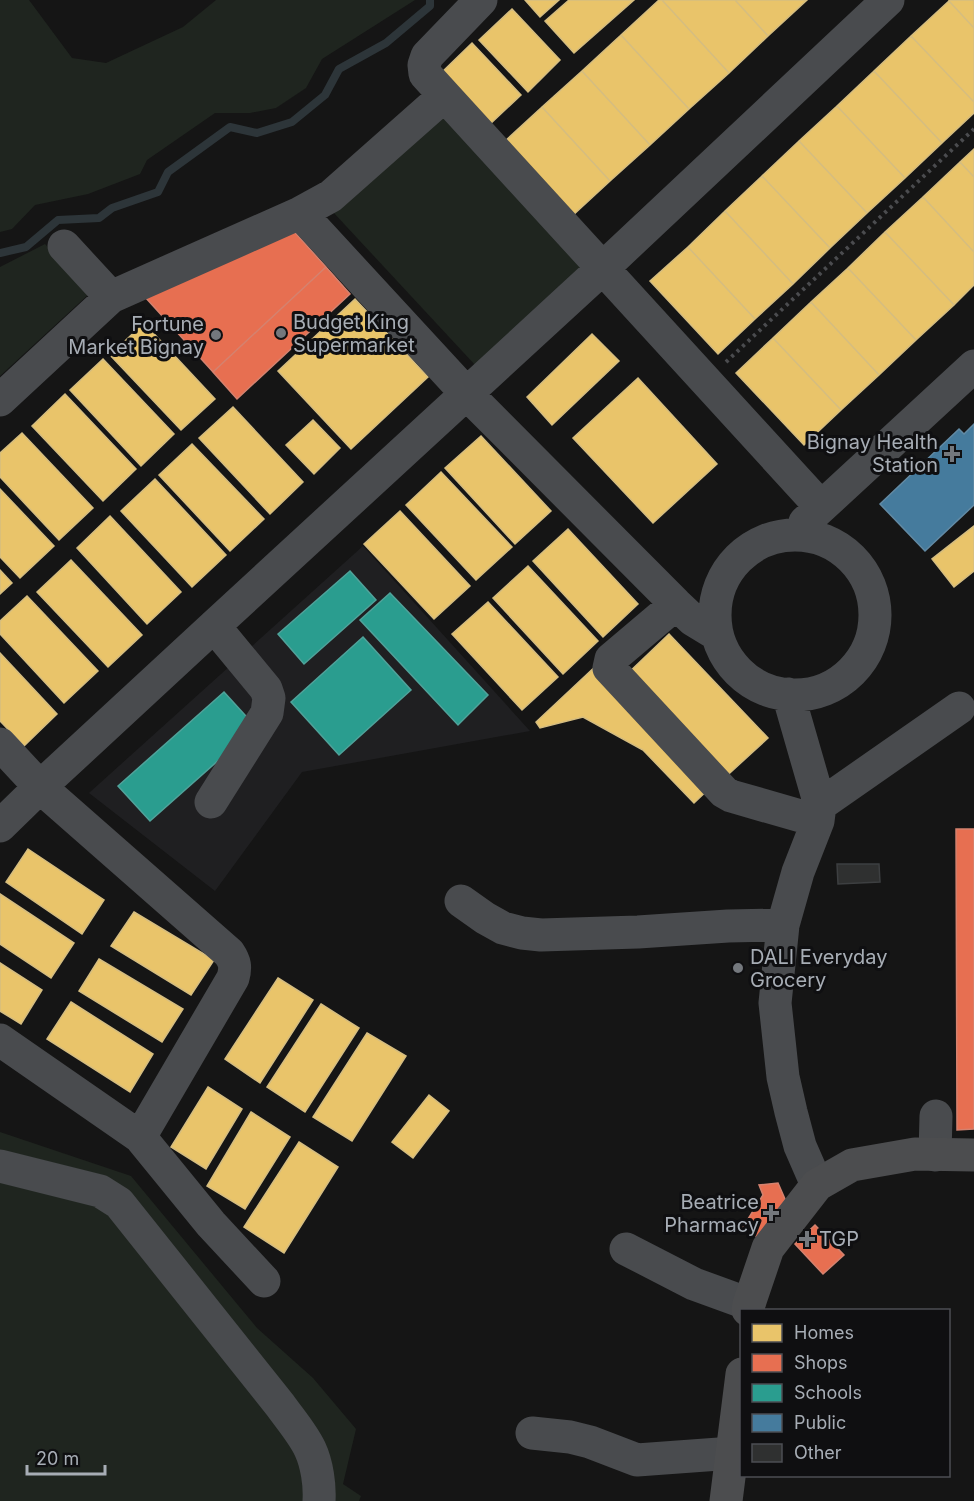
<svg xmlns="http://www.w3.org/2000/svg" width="974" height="1501" font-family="Inter,sans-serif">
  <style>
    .built { fill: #1f1f21 }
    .green { fill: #1f251f }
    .homes { fill: #e9c46a; stroke: #d5bd80; stroke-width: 1.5 }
    .shops { fill: #e76f51; stroke: #d4826f; stroke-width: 1.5 }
    .schools { fill: #2a9d8f; stroke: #50a29a; stroke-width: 1.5 }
    .public { fill: #457b9d; stroke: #628aa4; stroke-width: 1.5 }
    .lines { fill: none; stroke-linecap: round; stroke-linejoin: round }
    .stream { stroke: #2d3539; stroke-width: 8 }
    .building { fill: #2f3030; stroke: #3d3f41; stroke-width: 1.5 }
    .path { stroke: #4b4c4f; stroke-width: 4; stroke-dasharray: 3 4.5; stroke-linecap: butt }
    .minor { stroke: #494b4e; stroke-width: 33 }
    .major { stroke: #4c4d4f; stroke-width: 33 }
    .poi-dot { fill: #74787d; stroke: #0f0f11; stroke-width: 2 }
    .labels { text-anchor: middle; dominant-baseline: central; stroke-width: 6; stroke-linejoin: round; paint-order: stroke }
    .poi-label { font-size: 20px; fill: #a7adb5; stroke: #0f0f11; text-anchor: start }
  </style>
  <rect width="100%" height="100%" fill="#151515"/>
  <path class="built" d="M363 546 530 731 302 772 215 891 89 793Z"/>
  <path class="green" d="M0 0H29L72 58 106 63 183 27 216 0H415L322 59 306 88 276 108 250 113H215L147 160 140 174 88 194 35 205 12 229 0 232Z
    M446 113 588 266 476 366 333 212Z
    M45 244 90 293 0 376V267Z
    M0 1132 131 1176 257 1328 313 1378 356 1429 343 1484 361 1496 359 1501H0Z"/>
  <path class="homes" d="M525 0H559L540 17Z
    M569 0H634L574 53 545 21Z
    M659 0H662L729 73 689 109 621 35Z
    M662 0H735L768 36 729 73Z
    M735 0H807L768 36Z
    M949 0H974V28L949 1Z
    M949 1 974 28V102L911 36Z
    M512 9 560 60 528 92 479 40Z
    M621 35 689 109 650 145 582 71Z
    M911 36 974 102V113L942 143 874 71Z
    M472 43 521 95 488 126 439 75Z
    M582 71 650 145 610 181 542 107Z
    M874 71 942 143 905 178 837 106Z
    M837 106 905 178 867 213 799 141Z
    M542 107 610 181 571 217 503 143Z
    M799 141 867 213 830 248 762 176Z
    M974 149V177L960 162Z
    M960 162 974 177V252L923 197Z
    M762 176 830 248 793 284 725 211Z
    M923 197 974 252V285L954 305 885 232Z
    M725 211 793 284 755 319 688 247Z
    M885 232 954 305 916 340 848 268Z
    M688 247 755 319 718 354 650 281Z
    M848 268 916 340 879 375 811 302Z
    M355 299 428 377 351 449 278 371Z
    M811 302 879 375 841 410 773 338Z
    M144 323 215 399 181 430 110 355Z
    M592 334 619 361 552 425 527 397Z
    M773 338 841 410 804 445 736 373Z
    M103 359 174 434 141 466 70 390Z
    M638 378 717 464 653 523 573 438Z
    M65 394 136 469 103 501 32 426Z
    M233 407 303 482 270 514 199 438Z
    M313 420 340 448 314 474 286 445Z
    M22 433 93 508 59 540 0 477V453Z
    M481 436 551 511 515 544 445 468Z
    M192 444 264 519 230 551 159 475Z
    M441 472 512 547 476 580 406 505Z
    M155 479 226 555 192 587 121 511Z
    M0 489 54 546 20 578 0 557Z
    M400 511 470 586 434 619 364 544Z
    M110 516 181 592 147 624 77 548Z
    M974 526V571L954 587 932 559Z
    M568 529 638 604 603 637 533 561Z
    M71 560 142 635 108 667 37 592Z
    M528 566 598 641 563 674 493 598Z
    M0 570 12 583 0 594Z
    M27 596 98 671 64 703 0 634V621Z
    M488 602 558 677 522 710 452 634Z
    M669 634 768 738 720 782 623 678Z
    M0 653 57 714 24 746 0 721Z
    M599 663 713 785 694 803 643 750 583 717 540 728 536 722Z
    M28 849 104 900 82 934 6 882Z
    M0 894 74 943 51 978 0 944Z
    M134 912 214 960 191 995 111 946Z
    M99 959 183 1009 162 1042 79 991Z
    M0 963 42 990 21 1024 0 1011Z
    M278 978 313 1000 260 1083 225 1059Z
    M71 1002 153 1054 130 1092 47 1039Z
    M321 1004 359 1028 305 1112 267 1087Z
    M367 1033 406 1056 352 1141 313 1117Z
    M208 1087 242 1109 206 1169 171 1147Z
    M429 1095 449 1111 413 1158 392 1142Z
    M251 1112 290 1137 245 1209 207 1186Z
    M299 1142 338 1167 284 1253 244 1227Z"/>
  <path class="shops" d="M291 228 326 267 213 372 145 297Z
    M326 267 350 294 237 399 213 372Z
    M956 829H974V1129L957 1130Z
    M778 1183 788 1206 764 1242 743 1227 763 1195 759 1185Z
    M815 1225 844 1255 823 1274 795 1244Z"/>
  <path class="schools" d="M350 571 376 600 304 664 278 634Z
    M390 593 488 695 458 725 360 620Z
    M363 637 411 690 339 755 291 702Z
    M224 692 256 727 150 821 118 786Z"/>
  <path class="public" d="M974 424V505L925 551 880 504 959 429 964 434Z"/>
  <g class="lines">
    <path class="stream" d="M0 253 26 247 58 220 99 218 112 208 158 192 168 172 230 127 257 133 292 122 325 95 339 69 386 43 430 6V0"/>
  </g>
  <path class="building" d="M837 864H879L880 882 838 884Z"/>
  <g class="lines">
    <path class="path" d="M726 362 974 129"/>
    <path class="minor" d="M481 0 427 56 424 65 425 74 821 507
      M300 213 466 393 676 604 693 620 716 634
      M64 246 111 297
      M0 400 111 297 300 213 331 196 444 96
      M805 522 974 366
      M715 615a80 80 0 1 1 160 0a80 80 0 1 1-160 0Z
      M676 604 611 659 609 668 724 792 731 796 818 821
      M788 694 820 805 818 821 798 872 783 925 775 1003 783 1077 791 1112 800 1146 817 1185
      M0 744 40 787 229 953C235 962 236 967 233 978L140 1137 0 1040
      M211 802 267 713 269 698 266 689 214 626
      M820 805 959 708
      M0 826 40 787 214 626 603 268 888 0
      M461 901 485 918 503 928 522 933 541 935 638 932 728 926 783 925
      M140 1137 211 1224 264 1281
      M935 1155 936 1116
      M0 1166 100 1191 119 1203 280 1405C290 1419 303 1434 310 1449 317 1464 320 1485 319 1501
      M626 1249 694 1284 749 1304
      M532 1433 570 1437 590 1442 637 1460 733 1453"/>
    <path class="major" d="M748 1310 749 1304 768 1248 817 1185 852 1165 915 1154 974 1155
      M726 1501 742 1374"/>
  </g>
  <g class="poi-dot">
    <circle cx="281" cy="333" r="6"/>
    <circle cx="216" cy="335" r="6"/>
    <path d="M949 445h6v6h6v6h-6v6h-6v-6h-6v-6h6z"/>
    <circle cx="738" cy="968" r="6"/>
    <path d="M768 1204h6v6h6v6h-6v6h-6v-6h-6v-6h6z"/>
    <path d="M804 1230h6v6h6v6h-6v6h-6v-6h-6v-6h6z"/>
  </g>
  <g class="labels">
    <g class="poi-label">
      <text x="293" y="322">Budget King<tspan x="293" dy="23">Supermarket</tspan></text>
      <text x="204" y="324" text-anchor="end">Fortune<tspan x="204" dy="23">Market Bignay</tspan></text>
      <text x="938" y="442" text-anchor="end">Bignay Health<tspan x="938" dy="23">Station</tspan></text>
      <text x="750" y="957">DALI Everyday<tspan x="750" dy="23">Grocery</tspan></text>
      <text x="759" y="1202" text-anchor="end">Beatrice<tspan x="759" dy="23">Pharmacy</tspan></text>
      <text x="819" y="1239">TGP</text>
    </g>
  </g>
  <rect x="740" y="1309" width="210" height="168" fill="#0f0f11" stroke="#4c4e53" stroke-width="1.5"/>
  <rect x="752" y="1324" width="30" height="18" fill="#e9c46a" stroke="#4c4e53" stroke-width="1.5"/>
  <text x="794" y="1339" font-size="18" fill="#a7adb5">Homes</text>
  <rect x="752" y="1354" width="30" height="18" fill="#e76f51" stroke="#4c4e53" stroke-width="1.5"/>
  <text x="794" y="1369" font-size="18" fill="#a7adb5">Shops</text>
  <rect x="752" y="1384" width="30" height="18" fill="#2a9d8f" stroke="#4c4e53" stroke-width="1.5"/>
  <text x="794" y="1399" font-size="18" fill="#a7adb5">Schools</text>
  <rect x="752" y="1414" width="30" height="18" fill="#457b9d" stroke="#4c4e53" stroke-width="1.5"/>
  <text x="794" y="1429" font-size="18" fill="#a7adb5">Public</text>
  <rect x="752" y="1444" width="30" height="18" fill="#2f3030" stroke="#4c4e53" stroke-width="1.5"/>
  <text x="794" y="1459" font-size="18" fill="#a7adb5">Other</text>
  <path d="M27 1465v9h78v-9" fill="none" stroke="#a7adb5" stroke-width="3"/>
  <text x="36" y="1465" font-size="18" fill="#a7adb5" stroke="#0f0f11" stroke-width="4.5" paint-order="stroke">20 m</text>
</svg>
